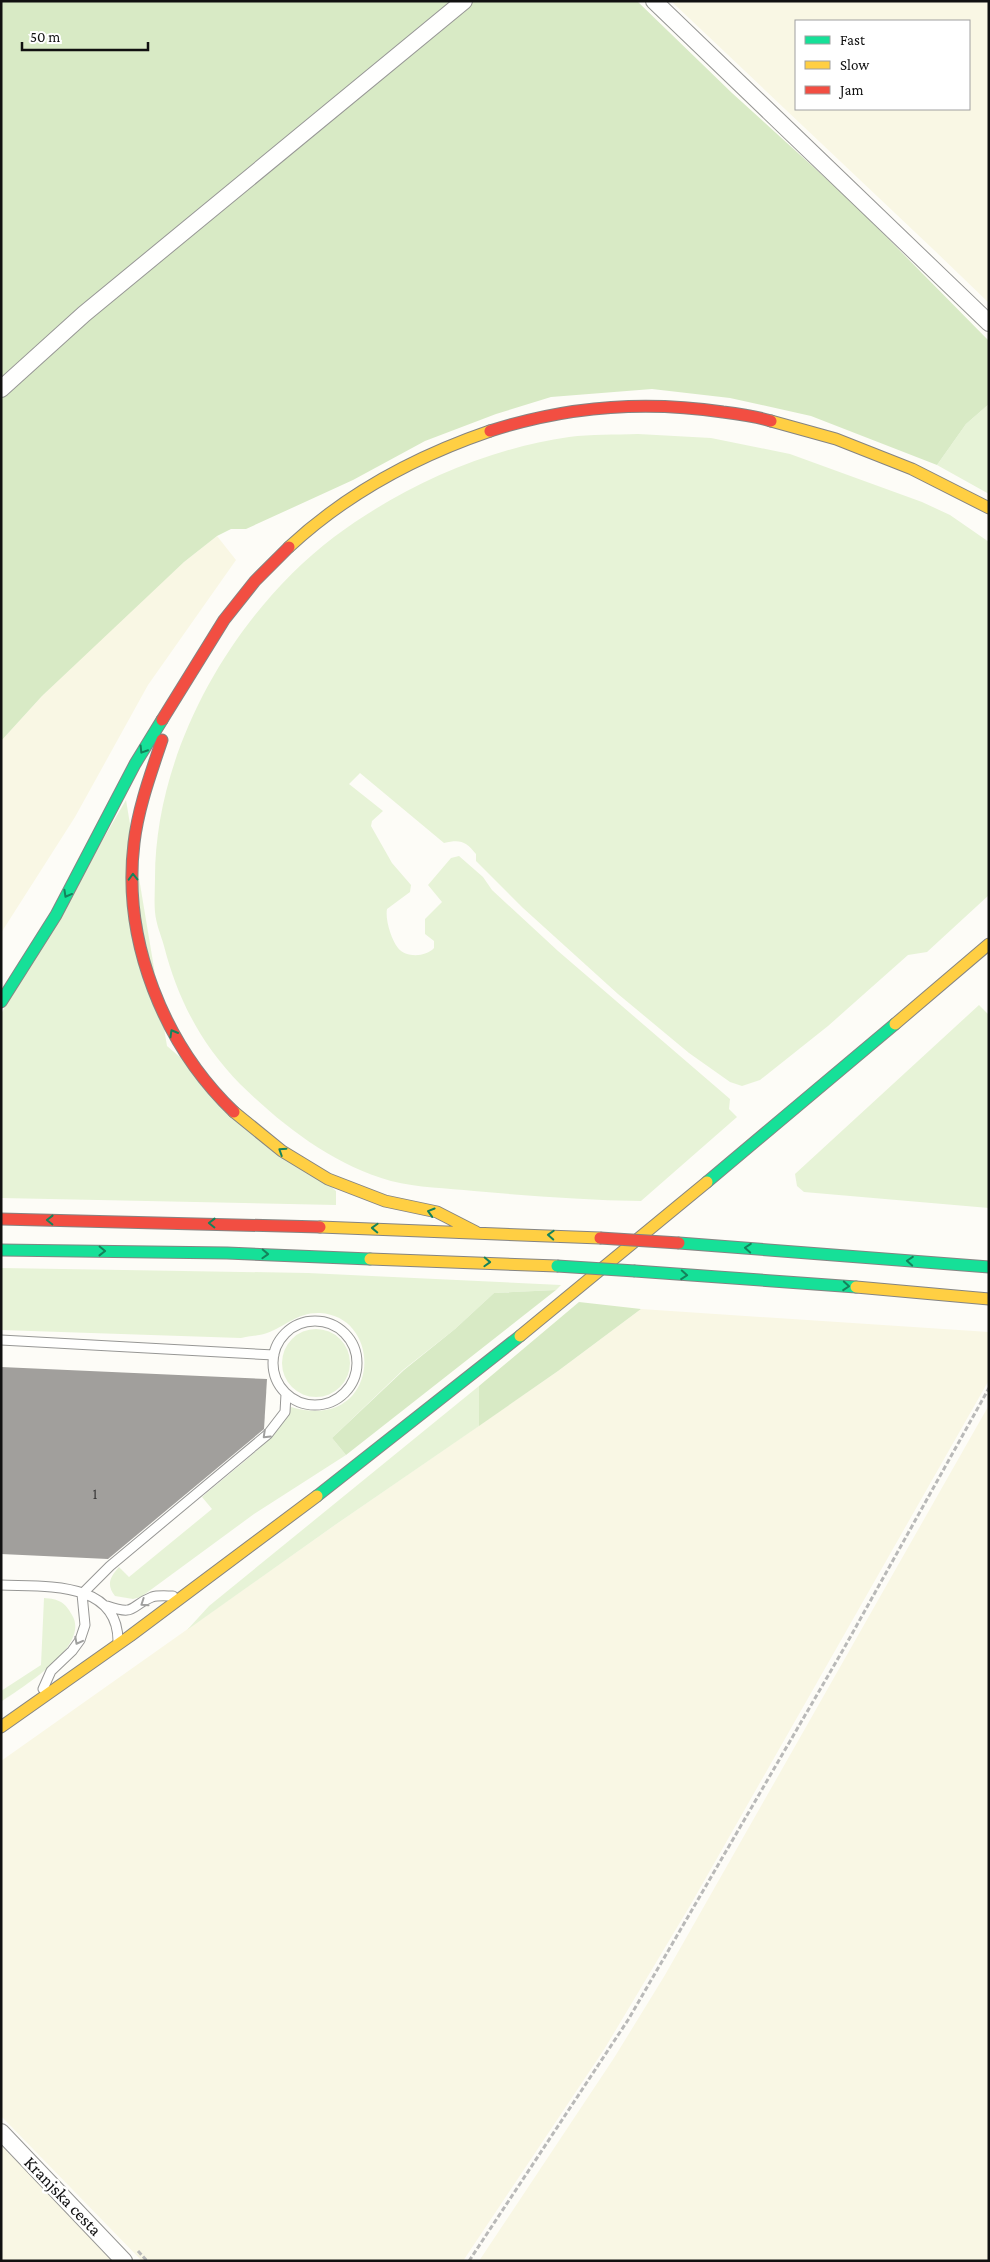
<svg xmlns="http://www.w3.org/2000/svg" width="990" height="2262" font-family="'Crimson Pro',serif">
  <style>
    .farmland { fill: #f9f7e4; fill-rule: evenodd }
    .green { fill: #e7f3d7 }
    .forest { fill: #d8eac5 }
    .building { fill: #a19f9c }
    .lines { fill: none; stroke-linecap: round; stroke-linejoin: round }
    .lane-casing { stroke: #979795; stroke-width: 11 }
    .street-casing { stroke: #979795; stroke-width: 18 }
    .fast-casing { stroke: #858482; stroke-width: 13 }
    .slow-casing { stroke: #858482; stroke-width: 13 }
    .jam-casing { stroke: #858482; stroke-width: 13 }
    .path { stroke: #b9b9b8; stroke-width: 3; stroke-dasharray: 5 2.5; stroke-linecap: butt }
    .lane { stroke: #fffffe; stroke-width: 9 }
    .street { stroke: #fffffe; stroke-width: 16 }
    .fast { stroke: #16e098; stroke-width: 11 }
    .slow { stroke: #ffcf43; stroke-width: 11 }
    .jam { stroke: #f24e42; stroke-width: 11 }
    .fast-bridge-casing { stroke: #858482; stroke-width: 13; stroke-linecap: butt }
    .jam-bridge-casing { stroke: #858482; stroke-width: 13; stroke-linecap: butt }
    .fast-bridge { stroke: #16e098; stroke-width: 11 }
    .jam-bridge { stroke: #f24e42; stroke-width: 11 }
    .oneway { stroke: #14835b }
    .oneway2 { stroke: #a0a09f }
    .labels { text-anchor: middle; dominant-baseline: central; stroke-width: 5; stroke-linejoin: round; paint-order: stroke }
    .number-label { font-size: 15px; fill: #353434 }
    .street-label { font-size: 18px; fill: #111; stroke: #fff }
  </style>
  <rect width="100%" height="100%" fill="#fdfcf7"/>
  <path class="farmland" d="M671 1H989V303L934 250ZM796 21H969V109H796Z
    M217 536 236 560 148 685 75 817 1 933V741L42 696 107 633 184 562Z
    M641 1309 989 1332V1380L691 1904 605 2048 463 2261H142L1 2116V1761L335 1525 558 1371Z
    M989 1405V2261H479L614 2058 665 1975Z
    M1 2143 115 2261H1Z"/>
  <path class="green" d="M989 404V494L937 465 966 424Z
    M638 434 711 438 790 454 922 502 950 515 989 542V895L927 952 908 955 828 1026 760 1080 742 1086 730 1082 689 1053 618 994 523 908 476 861V854C466 841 460 839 444 843L360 773 349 784 383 811 372 821 371 826 392 863 411 885 410 892 387 909C385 919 391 939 398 948 406 958 426 957 434 948V941L425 934V919L442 902 428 885 451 858 459 856 483 877 492 890 558 951 730 1099 729 1109 737 1117 641 1201C585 1200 530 1196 474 1191 447 1188 418 1188 391 1181 333 1165 283 1126 240 1084 201 1044 178 1000 164 946 161 935 156 924 155 912 154 901 155 889 155 878 155 750 233 614 334 537 401 487 485 449 569 437 591 434 615 435 638 434Z
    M126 800 167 1046 336 1191V1205L1 1198V1014Z
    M979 1005 989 1015V1208L804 1192 797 1186 795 1174Z
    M1 1268 308 1273 561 1285 556 1290 494 1293 455 1329 403 1370 332 1438 346 1455 254 1514 141 1597 133 1599 115 1596C106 1585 110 1577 119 1567L129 1577 212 1509 202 1497C228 1474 279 1438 291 1407 380 1433 386 1317 320 1313 298 1312 286 1326 267 1333 259 1336 249 1336 241 1338L1 1330Z
    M282 1363a34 34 0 1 1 68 0a34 34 0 1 1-68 0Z
    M479 1386V1426L335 1525 187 1630 209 1606Z
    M44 1598C59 1599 65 1602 72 1615 91 1646 22 1687 1 1702V1691L41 1665Z"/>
  <path class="forest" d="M1 1H637L732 93 853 203 989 341V404L966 424 937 465 811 416 730 398 652 389 551 397 496 414 425 441 353 480 246 529H231L217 536 184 562 42 696 1 741Z
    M556 1290 346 1455 332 1438 404 1370 455 1329 494 1293Z
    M579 1302 641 1309 558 1371 479 1426V1386Z"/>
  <path class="building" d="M1 1367 267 1379 264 1429 108 1559 1 1554Z"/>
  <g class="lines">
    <defs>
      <path id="lane" d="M273 1363a42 42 0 1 1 84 0a42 42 0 1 1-84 0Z
        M1 1340 274 1355
        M1 1585C44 1587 118 1580 118 1641
        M82 1594 110 1566 268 1434 285 1412 286 1394
        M107 1606C137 1616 129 1606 152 1597 158 1595 167 1596 173 1596
        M43 1689 51 1671 72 1651 80 1640 85 1625 82 1594"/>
      <path id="street" d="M654 1 989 323
        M1 389 84 314 464 1
        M1 2132 124 2261"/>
      <path id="fast" d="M1 1002 56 915 135 764 162 720
        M707 1182 895 1024
        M679 1243 989 1267
        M1 1250 227 1253 370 1259
        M635 1271 856 1287
        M317 1496 520 1336"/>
      <path id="slow" d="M771 421 836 439 912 469 989 508
        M289 547C346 494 417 456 490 431
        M895 1024 989 944
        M234 1112 282 1151 328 1179 385 1201 437 1212 476 1232
        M320 1227 600 1238
        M370 1259 557 1266
        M856 1287 989 1299
        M520 1336 707 1182
        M1 1727 130 1636 317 1496"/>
      <path id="jam" d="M490 431C567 406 643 400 723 412 739 414 755 416 771 421
        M162 720 224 620 255 581 289 547
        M162 740C151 773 138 808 134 843 122 941 164 1045 234 1112
        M1 1219 320 1227"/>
    </defs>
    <use href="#lane" class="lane-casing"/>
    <use href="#street" class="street-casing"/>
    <use href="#fast" class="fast-casing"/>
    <use href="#slow" class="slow-casing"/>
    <use href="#jam" class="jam-casing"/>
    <path class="path" d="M138 2251 147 2261
      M469 2261 628 2020 843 1650 989 1388"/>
    <use href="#lane" class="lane"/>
    <use href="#street" class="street"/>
    <use href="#fast" class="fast"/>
    <use href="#slow" class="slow"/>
    <use href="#jam" class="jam"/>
    <defs>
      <path id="fast-bridge" d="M557 1266 635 1271"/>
      <path id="jam-bridge" d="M600 1238 679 1243"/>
    </defs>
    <use href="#fast-bridge" class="fast-bridge-casing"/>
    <use href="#jam-bridge" class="jam-bridge-casing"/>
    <use href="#fast-bridge" class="fast-bridge"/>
    <use href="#jam-bridge" class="jam-bridge"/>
  </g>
  <defs><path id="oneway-chevron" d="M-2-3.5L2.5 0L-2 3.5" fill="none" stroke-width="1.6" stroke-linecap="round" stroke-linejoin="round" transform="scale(1.25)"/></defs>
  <g class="oneway">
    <use href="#oneway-chevron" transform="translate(143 750) rotate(122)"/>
    <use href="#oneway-chevron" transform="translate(133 877) rotate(-91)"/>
    <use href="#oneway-chevron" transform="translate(67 894) rotate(119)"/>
    <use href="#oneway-chevron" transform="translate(173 1033) rotate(-120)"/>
    <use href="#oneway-chevron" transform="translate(282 1151) rotate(-147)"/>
    <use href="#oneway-chevron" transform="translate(431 1212) rotate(-164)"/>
    <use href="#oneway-chevron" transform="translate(50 1220) rotate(-179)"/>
    <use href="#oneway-chevron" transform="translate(212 1223) rotate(-179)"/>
    <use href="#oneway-chevron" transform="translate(375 1228) rotate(-178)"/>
    <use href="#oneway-chevron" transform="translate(551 1235) rotate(-177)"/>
    <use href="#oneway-chevron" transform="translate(748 1248) rotate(-176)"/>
    <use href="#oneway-chevron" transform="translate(102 1251) rotate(1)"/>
    <use href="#oneway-chevron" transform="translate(265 1254) rotate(2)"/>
    <use href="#oneway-chevron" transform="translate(910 1261) rotate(-176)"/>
    <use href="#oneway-chevron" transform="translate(487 1262) rotate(2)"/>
    <use href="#oneway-chevron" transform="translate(684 1275) rotate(4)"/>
    <use href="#oneway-chevron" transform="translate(846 1286) rotate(4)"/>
  </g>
  <g class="oneway2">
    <use href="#oneway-chevron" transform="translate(266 1435) rotate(136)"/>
    <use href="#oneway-chevron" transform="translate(144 1603) rotate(146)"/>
    <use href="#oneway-chevron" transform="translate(78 1641) rotate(118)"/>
  </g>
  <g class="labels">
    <g class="number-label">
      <text x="95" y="1494">1</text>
    </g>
    <g class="street-label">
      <text transform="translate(63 2196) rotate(46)">Kranjska cesta</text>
    </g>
  </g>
  <rect width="990" height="2262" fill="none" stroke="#111111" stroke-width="5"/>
  <rect x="795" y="20" width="175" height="90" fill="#ffffff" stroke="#a0a0a0"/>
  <rect x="805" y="36" width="25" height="8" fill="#16e098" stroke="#a0a0a0"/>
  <text x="840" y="45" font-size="15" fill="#111111">Fast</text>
  <rect x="805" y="61" width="25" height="8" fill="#ffcf43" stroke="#a0a0a0"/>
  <text x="840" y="70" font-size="15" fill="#111111">Slow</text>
  <rect x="805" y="86" width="25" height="8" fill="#f24e42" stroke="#a0a0a0"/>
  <text x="840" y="95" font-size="15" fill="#111111">Jam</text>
  <path d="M22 42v8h126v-8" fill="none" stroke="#111111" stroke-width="2.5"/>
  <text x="30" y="42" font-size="15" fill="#111111" stroke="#ffffff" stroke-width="4" paint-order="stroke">50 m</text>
</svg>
